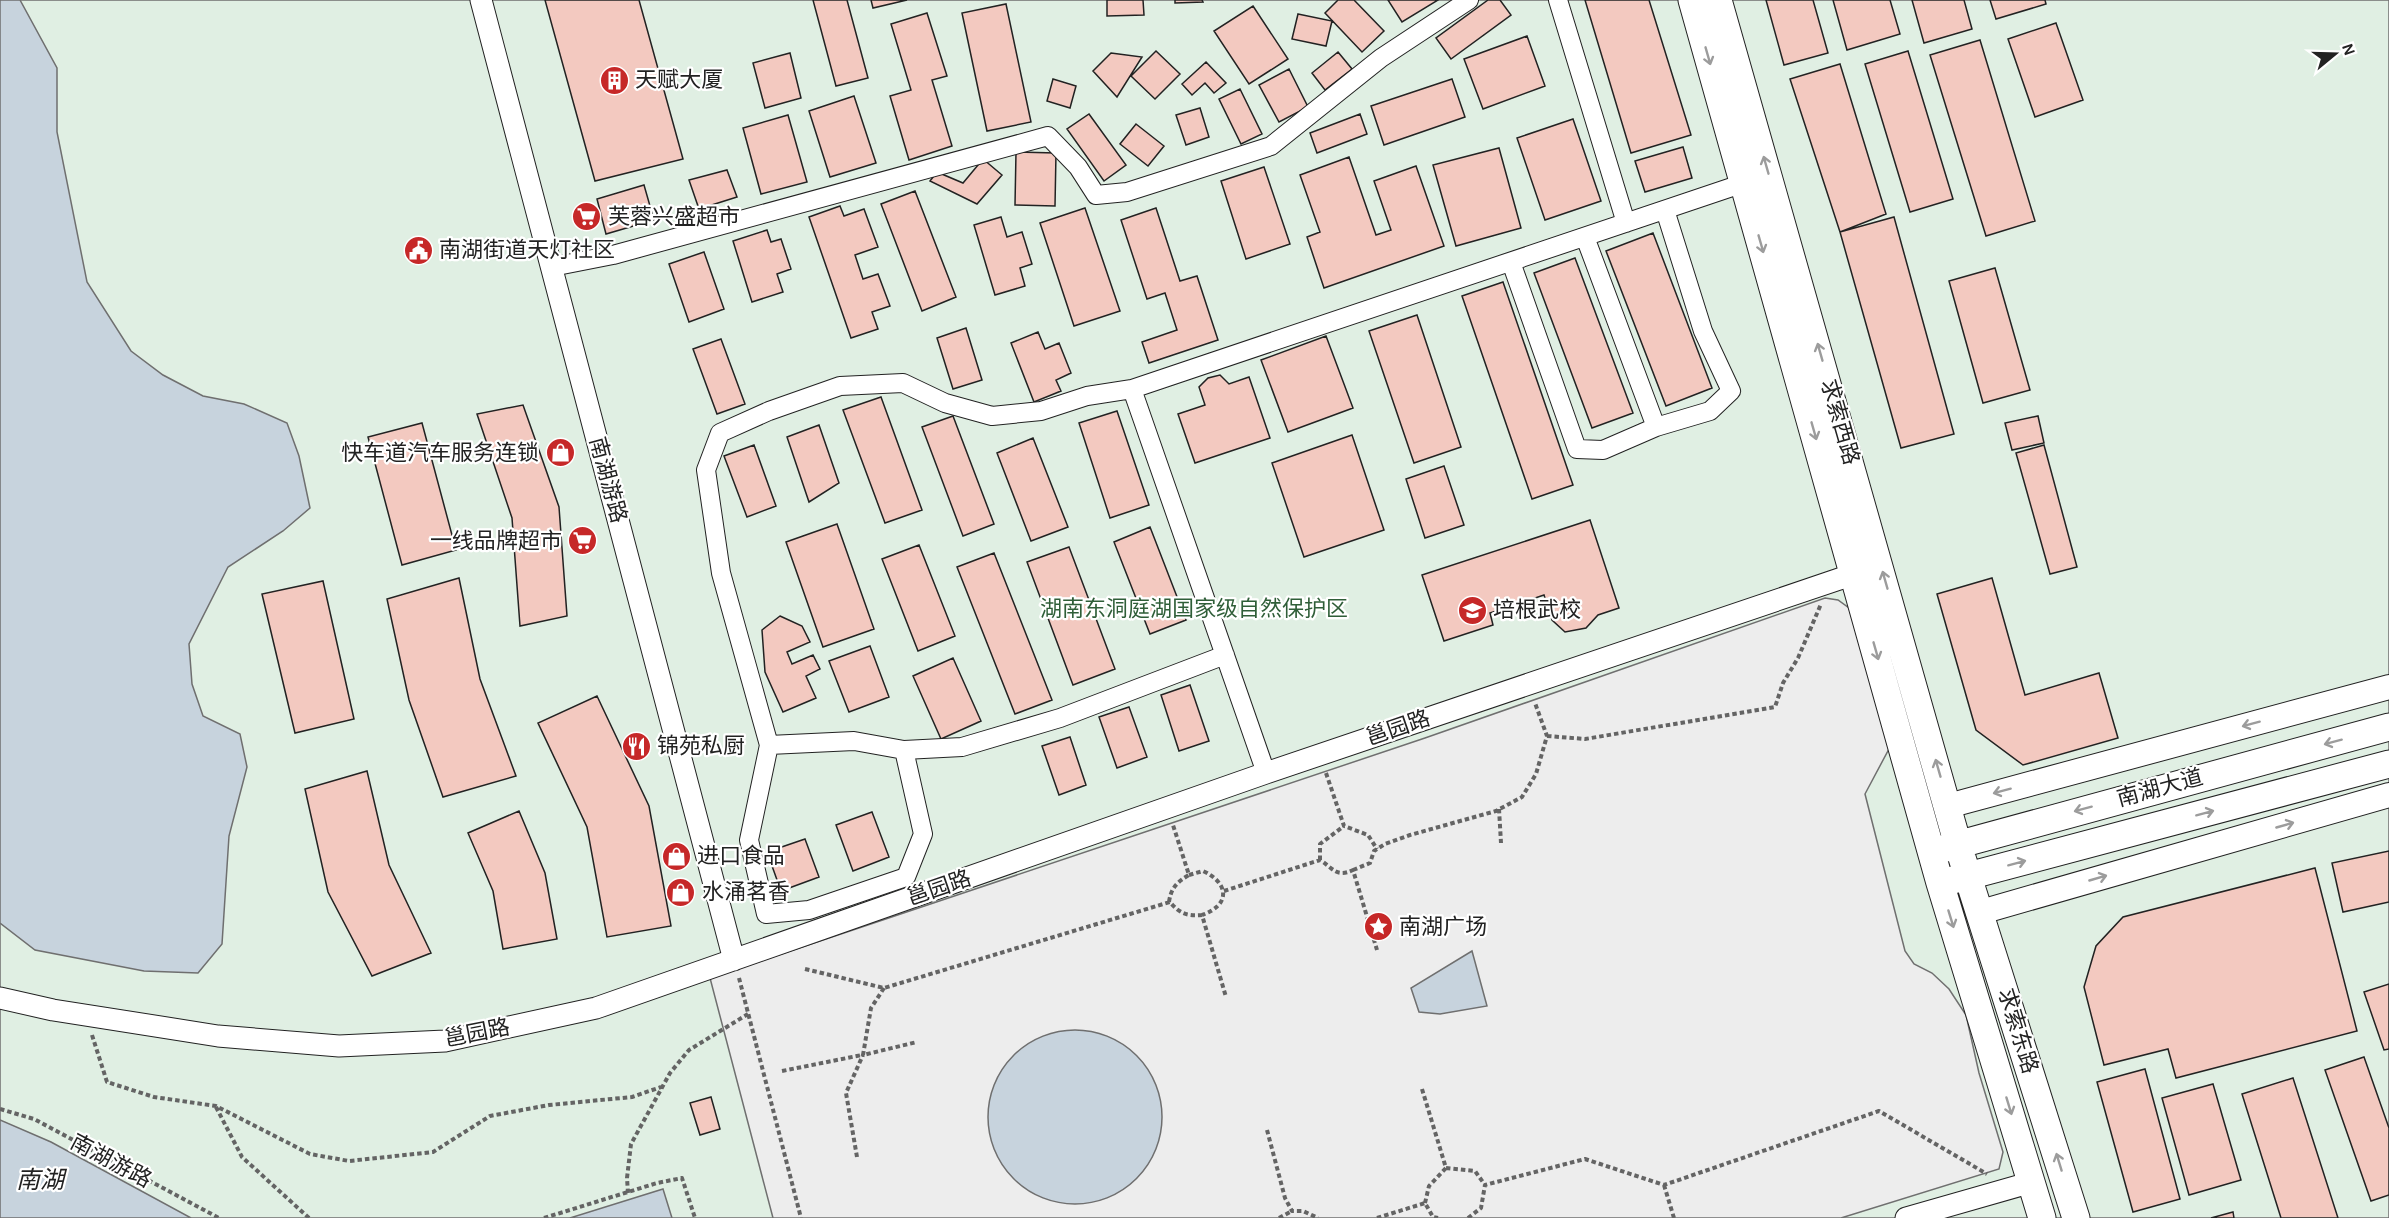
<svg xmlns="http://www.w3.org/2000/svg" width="2389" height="1218" font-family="Karla,'Noto Sans SC',sans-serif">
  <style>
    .green { fill: #e0efe3; stroke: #6f6f6f; stroke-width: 1.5 }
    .parking { fill: #ededed; stroke: #6f6f6f; stroke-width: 1.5 }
    .water { fill: #c7d3dd; stroke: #6f6f6f; stroke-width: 1.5 }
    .building { fill: #f3c9c0; stroke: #222; stroke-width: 1.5 }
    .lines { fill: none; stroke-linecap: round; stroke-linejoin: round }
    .minor-casing { stroke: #222; stroke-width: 20 }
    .tertiary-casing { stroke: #222; stroke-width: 23 }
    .secondary-casing { stroke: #222; stroke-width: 26 }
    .primary-casing { stroke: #222; stroke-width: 29 }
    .path { stroke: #646464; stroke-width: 4; stroke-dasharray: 4.5 3; stroke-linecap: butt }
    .minor { stroke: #fff; stroke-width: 18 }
    .tertiary { stroke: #fff; stroke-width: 21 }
    .secondary { stroke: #fff; stroke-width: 24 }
    .primary { stroke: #fff; stroke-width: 27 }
    .oneway { stroke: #9c9c9c }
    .labels { text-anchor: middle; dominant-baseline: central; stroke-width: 4.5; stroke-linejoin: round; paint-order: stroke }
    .poi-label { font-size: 22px; fill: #222; stroke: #fff; text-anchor: start }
    .street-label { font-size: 22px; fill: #222; stroke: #fff }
    .park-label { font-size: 22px; fill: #2f5e38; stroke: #fff }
    .water-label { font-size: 24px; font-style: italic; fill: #222; stroke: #fff }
  </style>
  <rect width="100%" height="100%" fill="#fff"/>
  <path class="green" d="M0 0H2389V1218H0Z"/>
  <path class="parking" d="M1825 598 1838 600 1849 608 1890 747 1865 794 1905 951 1914 964 1932 973 1949 989 1966 1015 1979 1073 2003 1152 1999 1169 1841 1218H773L710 978 1425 738Z"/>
  <path class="water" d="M0 0H20L57 68V132L87 282 131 351 163 375 203 396 244 404 287 423 299 456 310 508 283 531 228 567 189 644 192 684 203 716 240 734 247 767 229 836 222 944 198 973 144 971 35 950 0 923Z
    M1472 951 1487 1006 1440 1014 1419 1012 1411 988Z
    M988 1117a87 87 0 1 1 174 0a87 87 0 1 1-174 0Z
    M0 1120 51 1142 191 1218H0Z
    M663 1189 672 1218H570Z"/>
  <path class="building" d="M545 0H639L683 159 595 181Z
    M813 0H847L868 78 836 86Z
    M871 0H907L873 8Z
    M1107 0H1143L1144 15 1107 16Z
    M1175 0H1202L1203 2 1175 3Z
    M1338 0H1354L1384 31 1362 52 1325 13Z
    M1388 0H1438L1402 22Z
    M1488 0H1500L1511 15 1451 59 1436 38Z
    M1585 0H1649L1691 135 1631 153Z
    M1766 0H1813L1828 53 1784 65Z
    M1833 0H1890L1900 34 1847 50Z
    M1912 0H1964L1972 29 1924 43Z
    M1990 0H2045L2046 4 1996 19Z
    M1006 4 1031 122 987 131 962 13Z
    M1253 6 1288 59 1249 84 1214 31Z
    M927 13 947 76 932 80 952 146 909 160 890 96 911 90 891 24Z
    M1298 14 1332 21 1326 46 1292 39Z
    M2056 23 2083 100 2035 117 2008 39Z
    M1527 36 1545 86 1483 109 1464 59Z
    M1980 40 2035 221 1986 236 1930 55Z
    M1156 51 1180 74 1155 99 1131 76Z
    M1908 51 1953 199 1910 212 1865 64Z
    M1338 52 1352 69 1325 90 1312 73Z
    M790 53 801 98 765 108 753 63Z
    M1111 53 1142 57 1117 97 1093 71Z
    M1206 62 1226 83 1214 93 1205 83 1192 95 1182 84Z
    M1840 64 1886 214 1840 232 1790 79Z
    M1289 69 1308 107 1279 122 1259 85Z
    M1053 79 1076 86 1070 108 1047 101Z
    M1452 79 1465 117 1384 145 1371 106Z
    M1240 89 1262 134 1241 144 1219 99Z
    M854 96 876 163 830 177 809 111Z
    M1200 108 1209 137 1186 145 1176 115Z
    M1089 114 1126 165 1104 181 1067 129Z
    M1360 114 1367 134 1317 153 1310 133Z
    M788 115 807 182 761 194 743 128Z
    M1573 119 1601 201 1545 220 1517 138Z
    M1136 124 1164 146 1148 166 1120 144Z
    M1683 147 1692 178 1645 192 1635 161Z
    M1499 148 1521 228 1456 246 1433 165Z
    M1016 152 1056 153 1055 206 1015 205Z
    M1349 157 1376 235 1391 230 1374 181 1416 166 1444 246 1324 288 1307 237 1320 232 1300 175Z
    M983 159 1002 175 977 204 930 181 937 172 963 183Z
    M1264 167 1290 244 1246 259 1221 181Z
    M727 170 737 197 699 209 689 180Z
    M644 185 654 220 606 234 597 199Z
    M915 191 956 297 922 311 881 204Z
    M840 206 844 216 864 209 878 247 855 255 863 279 878 274 890 306 872 312 878 329 851 338 809 217Z
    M1085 208 1120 311 1074 326 1040 223Z
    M1156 208 1180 281 1197 276 1218 340 1149 363 1142 342 1177 330 1165 293 1147 299 1121 220Z
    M1001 217 1007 237 1022 232 1032 264 1020 268 1025 286 995 295 974 225Z
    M1894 217 1954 434 1901 448 1840 232Z
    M767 230 771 242 781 239 791 269 777 274 783 292 752 302 733 241Z
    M1653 233 1712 388 1666 406 1606 251Z
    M704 252 724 309 689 322 669 264Z
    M1575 258 1633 413 1592 428 1534 273Z
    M1995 268 2030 390 1983 403 1949 281Z
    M1503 282 1573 485 1532 499 1462 296Z
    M1417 315 1461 447 1414 463 1369 331Z
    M966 328 982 380 953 389 937 338Z
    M1038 332 1045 349 1059 343 1071 373 1056 380 1061 391 1034 402 1011 343Z
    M1326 336 1353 408 1288 432 1261 360Z
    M721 339 745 404 717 414 693 349Z
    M1220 375 1229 384 1249 377 1270 438 1195 463 1178 414 1205 405 1199 387 1208 378Z
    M881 397 922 510 885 523 843 410Z
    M523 405 559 507 567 616 520 626 512 518 477 414Z
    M1117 411 1149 505 1110 518 1079 423Z
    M953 416 994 524 963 536 922 427Z
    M2038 416 2044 443 2012 450 2005 423Z
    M422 423 456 550 402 565 368 437Z
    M819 425 839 483 809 502 787 437Z
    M1352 435 1384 530 1304 557 1272 463Z
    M1033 438 1068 527 1031 541 997 453Z
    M754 445 776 506 747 517 724 456Z
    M2044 445 2077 567 2050 574 2016 453Z
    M1444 466 1464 525 1425 538 1406 479Z
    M1590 520 1619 608 1598 615 1586 628 1565 632 1552 620 1544 595 1490 613 1493 625 1444 641 1422 575Z
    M837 524 874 629 823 647 786 542Z
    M1150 527 1186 620 1150 634 1114 542Z
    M919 545 955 636 918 651 882 559Z
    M1069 547 1115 669 1073 685 1027 562Z
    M994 553 1052 700 1015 714 957 567Z
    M459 578 480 679 516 776 443 797 409 700 387 599Z
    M1992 578 2025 695 2099 673 2118 738 2023 765 1976 730 1937 594Z
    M323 581 354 719 295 733 262 594Z
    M780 616 802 626 810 642 787 652 792 664 813 655 820 669 806 676 816 698 783 712 765 672 762 630Z
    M870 646 889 697 849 712 829 661Z
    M953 658 981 721 941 739 913 676Z
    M1190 685 1209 741 1179 751 1161 695Z
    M597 696 649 806 671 926 607 937 587 827 538 723Z
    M1129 707 1147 757 1117 768 1099 717Z
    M1070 737 1086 785 1059 795 1042 746Z
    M367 771 389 865 431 953 372 976 328 892 305 789Z
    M519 811 545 873 557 939 503 949 493 891 468 833Z
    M872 812 889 857 853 871 836 825Z
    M805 839 819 877 781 891 767 852Z
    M2389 851V902L2343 912 2332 863Z
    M2315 868 2357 1031 2176 1078 2168 1049 2104 1065 2084 987 2096 946 2123 917Z
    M2389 984V1049L2384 1050 2364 992Z
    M2364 1057 2389 1128V1195L2371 1201 2325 1070Z
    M2145 1069 2180 1199 2133 1212 2097 1082Z
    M2293 1078 2338 1218H2281L2242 1094Z
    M2213 1084 2241 1180 2189 1195 2162 1098Z
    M711 1097 720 1129 700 1135 690 1103Z
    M2233 1212 2234 1218H2211Z"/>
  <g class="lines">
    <defs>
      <path id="minor" d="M1558 0 1626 223
        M1585 237 1656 427
        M1511 262 1577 449 1603 450 1656 427 1710 411 1731 391 1703 331 1665 210
        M552 267 613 255 1048 136 1078 167 1096 195 1127 192 1271 146 1381 58 1469 0
        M1132 389 1087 396 1041 411 992 416 945 403 903 383 840 386 769 411 720 433 706 470 721 573 769 745 854 741 904 750 962 747 1060 718 1225 655
        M769 745 749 840 766 914 809 910 906 877 923 834 904 750
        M1266 773 1132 389 1744 183"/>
      <path id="tertiary" d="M481 0 734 960
        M0 998 53 1010 218 1036 339 1046 445 1041 596 1008 1266 773 1854 574
        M1906 1218 2032 1182"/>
      <path id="secondary" d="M1948 806 2389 687
        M1981 912 2389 795"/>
      <path id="primary" d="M1692 0 1940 883 2042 1218
        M1718 0 1958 845 2076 1218
        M1942 849 2389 727
        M1953 880 2389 764"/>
    </defs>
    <use href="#minor" class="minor-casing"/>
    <use href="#tertiary" class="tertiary-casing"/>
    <use href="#secondary" class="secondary-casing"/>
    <use href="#primary" class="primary-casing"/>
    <path class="path" d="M1547 736 1585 739 1775 707 1783 683 1798 658 1821 604
      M1326 773 1344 826 1368 835 1377 849
      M1499 809 1501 843
      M1320 860V844L1344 826
      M1353 870 1370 863 1374 851 1385 844 1410 835 1496 811 1522 797 1536 774 1547 736 1535 703
      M1189 875 1203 871C1229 883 1231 905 1202 915
      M1224 891 1320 860C1333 868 1336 878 1353 870L1377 950
      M1169 902C1171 888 1177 882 1189 875L1173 825
      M805 969 884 988 1170 902C1180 914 1187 916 1202 915L1226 997
      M739 978 801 1218
      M884 988 871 1008 863 1055 917 1042
      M92 1035 107 1082 154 1097 216 1106 310 1154 349 1161 433 1152 490 1116 549 1105 632 1097 661 1087
      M782 1071 862 1055
      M1422 1089 1446 1168 1475 1171 1485 1185
      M216 1107 242 1157 309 1218
      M0 1109 34 1119 219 1218
      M1267 1130 1285 1198 1292 1211H1303L1318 1218
      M857 1157 846 1093 863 1055
      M1664 1185 1674 1218
      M628 1193 627 1178 631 1144 670 1073 689 1050 748 1014
      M1425 1203 1429 1186 1446 1168
      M544 1218 657 1183 682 1178 695 1218
      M1279 1218 1292 1211
      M1377 1218 1425 1203 1433 1217 1438 1218
      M1468 1218 1481 1208 1485 1185 1585 1159 1664 1185 1879 1111 1987 1174"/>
    <use href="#minor" class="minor"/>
    <use href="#tertiary" class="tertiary"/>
    <use href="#secondary" class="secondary"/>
    <use href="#primary" class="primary"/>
  </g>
  <defs><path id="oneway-shaft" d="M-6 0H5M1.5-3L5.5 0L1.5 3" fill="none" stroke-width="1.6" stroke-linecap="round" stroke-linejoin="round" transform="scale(1.5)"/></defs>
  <g class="oneway">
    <use href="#oneway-shaft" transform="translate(1708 56) rotate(74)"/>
    <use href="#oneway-shaft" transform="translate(1766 165) rotate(-106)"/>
    <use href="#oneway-shaft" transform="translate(1761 244) rotate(74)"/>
    <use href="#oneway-shaft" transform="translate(1820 352) rotate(-106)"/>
    <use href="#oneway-shaft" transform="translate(1814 431) rotate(74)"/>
    <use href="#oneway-shaft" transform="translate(1885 580) rotate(-106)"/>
    <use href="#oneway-shaft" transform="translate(1876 651) rotate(74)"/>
    <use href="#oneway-shaft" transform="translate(2251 724) rotate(165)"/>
    <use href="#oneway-shaft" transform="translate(2333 742) rotate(165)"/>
    <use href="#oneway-shaft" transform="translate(1938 768) rotate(-106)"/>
    <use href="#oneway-shaft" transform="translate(2002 791) rotate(165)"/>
    <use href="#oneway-shaft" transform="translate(2083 809) rotate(165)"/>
    <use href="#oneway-shaft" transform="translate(2205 813) rotate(-15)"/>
    <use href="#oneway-shaft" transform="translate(2285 825) rotate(-16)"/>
    <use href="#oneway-shaft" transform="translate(2017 863) rotate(-15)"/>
    <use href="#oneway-shaft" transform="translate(2098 878) rotate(-16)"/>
    <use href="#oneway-shaft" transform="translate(1951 919) rotate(73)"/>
    <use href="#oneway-shaft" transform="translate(2009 1106) rotate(73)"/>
    <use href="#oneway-shaft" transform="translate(2059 1162) rotate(-107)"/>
  </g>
  <defs>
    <symbol id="building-disc" viewBox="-11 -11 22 22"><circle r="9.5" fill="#c62828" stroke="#fff"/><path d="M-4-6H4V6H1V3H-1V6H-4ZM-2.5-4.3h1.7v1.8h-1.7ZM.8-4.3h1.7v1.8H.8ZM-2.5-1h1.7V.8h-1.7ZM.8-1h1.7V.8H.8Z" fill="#fff"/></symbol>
    <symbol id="supermarket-disc" viewBox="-11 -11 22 22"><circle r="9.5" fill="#c62828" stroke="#fff"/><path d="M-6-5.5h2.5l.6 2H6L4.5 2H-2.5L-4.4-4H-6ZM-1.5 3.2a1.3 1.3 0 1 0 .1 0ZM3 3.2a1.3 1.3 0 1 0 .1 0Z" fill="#fff"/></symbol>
    <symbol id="civic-disc" viewBox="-11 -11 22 22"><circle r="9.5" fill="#c62828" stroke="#fff"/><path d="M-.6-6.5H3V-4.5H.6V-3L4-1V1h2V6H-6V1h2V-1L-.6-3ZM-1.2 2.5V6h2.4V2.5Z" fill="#fff"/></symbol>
    <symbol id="shop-disc" viewBox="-11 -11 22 22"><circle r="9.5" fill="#c62828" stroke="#fff"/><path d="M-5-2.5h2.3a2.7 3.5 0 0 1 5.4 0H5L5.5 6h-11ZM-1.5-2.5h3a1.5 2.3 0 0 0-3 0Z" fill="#fff"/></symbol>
    <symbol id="school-disc" viewBox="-11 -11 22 22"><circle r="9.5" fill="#c62828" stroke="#fff"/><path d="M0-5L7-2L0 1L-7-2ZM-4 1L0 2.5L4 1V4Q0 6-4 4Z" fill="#fff"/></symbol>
    <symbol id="restaurant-disc" viewBox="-11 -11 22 22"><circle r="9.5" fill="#c62828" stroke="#fff"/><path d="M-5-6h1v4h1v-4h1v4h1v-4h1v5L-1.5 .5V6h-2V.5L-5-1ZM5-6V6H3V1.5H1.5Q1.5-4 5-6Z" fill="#fff"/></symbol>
    <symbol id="sight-disc" viewBox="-11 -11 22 22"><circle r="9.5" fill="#c62828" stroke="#fff"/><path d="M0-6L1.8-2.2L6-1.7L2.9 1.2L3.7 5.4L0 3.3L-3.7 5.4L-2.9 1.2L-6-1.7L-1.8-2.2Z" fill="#fff"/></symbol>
  </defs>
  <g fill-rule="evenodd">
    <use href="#building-disc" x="598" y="64" width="33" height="33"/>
    <use href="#supermarket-disc" x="570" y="200" width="33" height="33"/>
    <use href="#civic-disc" x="402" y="234" width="33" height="33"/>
    <use href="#shop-disc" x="544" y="436" width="33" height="33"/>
    <use href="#supermarket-disc" x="566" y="524" width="33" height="33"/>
    <use href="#school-disc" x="1456" y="594" width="33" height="33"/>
    <use href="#restaurant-disc" x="620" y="730" width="33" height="33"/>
    <use href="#shop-disc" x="660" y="840" width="33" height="33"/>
    <use href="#shop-disc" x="664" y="876" width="33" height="33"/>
    <use href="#sight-disc" x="1362" y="910" width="33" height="33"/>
  </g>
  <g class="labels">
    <g class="poi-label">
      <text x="635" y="80">天赋大厦</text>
      <text x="608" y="217">芙蓉兴盛超市</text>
      <text x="439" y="250">南湖街道天灯社区</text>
      <text x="539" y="453" text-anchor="end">快车道汽车服务连锁</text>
      <text x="562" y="541" text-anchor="end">一线品牌超市</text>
      <text x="1493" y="610">培根武校</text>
      <text x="657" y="746">锦苑私厨</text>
      <text x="697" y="856">进口食品</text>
      <text x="702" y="892">水涌茗香</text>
      <text x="1399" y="927">南湖广场</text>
    </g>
    <g class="street-label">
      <text transform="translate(1840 422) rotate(74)">求索西路</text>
      <text transform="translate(608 480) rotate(75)">南湖游路</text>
      <text transform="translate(1398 728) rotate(-19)">邕园路</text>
      <text transform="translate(2160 788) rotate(-15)">南湖大道</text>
      <text transform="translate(939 888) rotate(-19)">邕园路</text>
      <text transform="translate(2018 1031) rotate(73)">求索东路</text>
      <text transform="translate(477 1033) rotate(-11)">邕园路</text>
      <text transform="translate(111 1161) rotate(28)">南湖游路</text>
    </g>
    <g class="park-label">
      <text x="1194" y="609">湖南东洞庭湖国家级自然保护区</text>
    </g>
    <g class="water-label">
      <text x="40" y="1180">南湖</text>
    </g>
  </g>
  <g transform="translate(2335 54) rotate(71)" stroke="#ffffff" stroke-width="4.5" paint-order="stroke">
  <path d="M0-4.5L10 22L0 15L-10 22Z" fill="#222222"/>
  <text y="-9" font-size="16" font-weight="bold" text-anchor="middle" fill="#222222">N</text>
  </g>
</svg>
